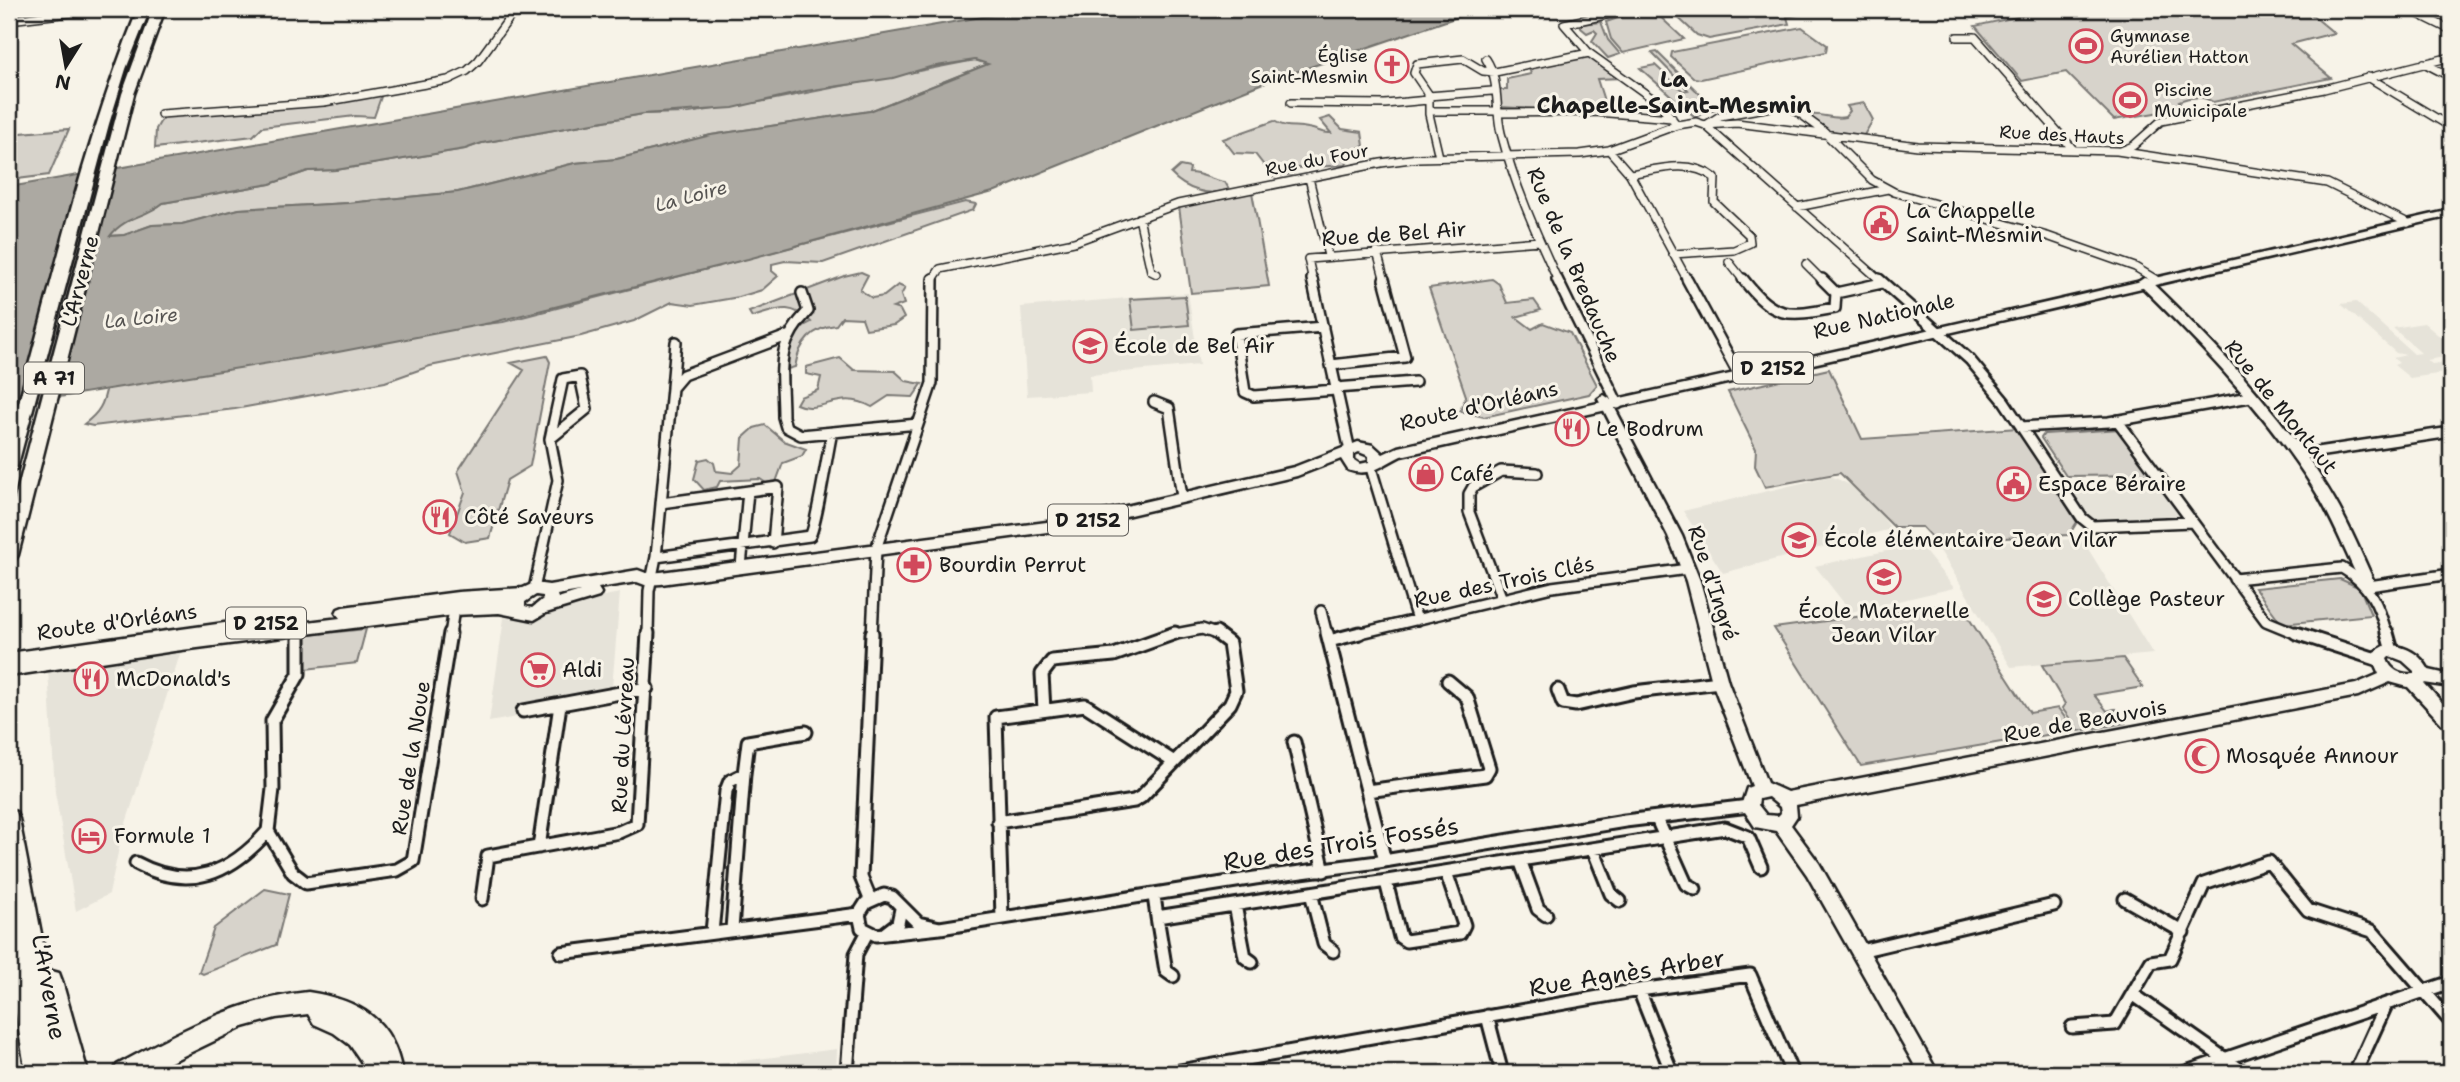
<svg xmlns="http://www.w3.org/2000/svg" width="2460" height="1082" font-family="'Shantell Sans',sans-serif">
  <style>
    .built { fill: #e6e3d9 }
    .green { fill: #d7d3cb; stroke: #7a7874; stroke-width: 2 }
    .water { fill: #aca9a2; stroke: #72716c; stroke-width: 2; fill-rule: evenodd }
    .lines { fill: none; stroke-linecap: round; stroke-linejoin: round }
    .street-far2-casing { stroke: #1c1c1c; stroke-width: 10 }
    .street-far1-casing { stroke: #1c1c1c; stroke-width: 14 }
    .street-casing { stroke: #1c1c1c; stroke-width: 17 }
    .secondary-casing { stroke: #1c1c1c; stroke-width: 5 }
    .primary-casing { stroke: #1c1c1c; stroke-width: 5 }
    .highway-casing { stroke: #1c1c1c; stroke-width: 5 }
    .street-far2 { stroke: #f7f3e8; stroke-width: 7 }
    .street-far1 { stroke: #f7f3e8; stroke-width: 9 }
    .street { stroke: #f7f3e8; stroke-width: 11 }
    .secondary { fill: #f7f3e8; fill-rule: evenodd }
    .primary { fill: #f7f3e8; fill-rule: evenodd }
    .highway { fill: #f7f3e8; fill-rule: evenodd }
    .labels { text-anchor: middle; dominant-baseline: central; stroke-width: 6; stroke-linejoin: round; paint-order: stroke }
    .far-poi-label { font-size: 18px; fill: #1c1c1c; stroke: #f7f3e8; text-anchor: start }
    .far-street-label { font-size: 18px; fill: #1c1c1c; stroke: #f7f3e8 }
    .far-water-label { font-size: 19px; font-style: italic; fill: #565452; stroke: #f7f3e8 }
    .shield { fill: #f7f3e8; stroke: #5e5c59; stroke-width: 2 }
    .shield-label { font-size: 19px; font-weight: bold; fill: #1c1c1c }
    .poi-label { font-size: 21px; fill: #1c1c1c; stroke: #f7f3e8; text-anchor: start }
    .street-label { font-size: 21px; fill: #1c1c1c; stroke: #f7f3e8 }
    .far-district-label { font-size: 23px; font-weight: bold; fill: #1c1c1c; stroke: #f7f3e8 }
    .near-street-label { font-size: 24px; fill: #1c1c1c; stroke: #f7f3e8 }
  </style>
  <rect width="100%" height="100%" fill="#f7f3e8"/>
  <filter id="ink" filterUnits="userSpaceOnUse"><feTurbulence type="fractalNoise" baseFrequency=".0143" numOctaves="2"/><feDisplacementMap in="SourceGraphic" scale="14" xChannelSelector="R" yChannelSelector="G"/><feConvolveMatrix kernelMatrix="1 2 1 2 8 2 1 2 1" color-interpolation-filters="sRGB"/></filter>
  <g filter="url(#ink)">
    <path class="built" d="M1188 293 1199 365 1090 375 1091 392 1027 396 1021 307Z
      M2356 302 2414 354 2421 353 2393 328 2424 323 2451 346V356L2427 360 2432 364 2440 363 2451 372 2410 378 2394 365 2399 363 2393 358 2406 355 2396 353 2341 304Z
      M1831 476 1865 492 1891 529 1723 573 1683 511Z
      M2158 486 2182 518 2107 525 2090 520 2072 492Z
      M2082 539 2153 654 2011 667 1936 544Z
      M1919 544 1954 588 1851 612 1815 566Z
      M620 593 611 700 489 722 504 618 535 619 568 603Z
      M181 651 121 839 109 894 76 911 55 792 48 669Z
      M837 1049 836 1073H646Z"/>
    <path class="green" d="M1645 9 1649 13 1655 12 1684 39 1623 53 1611 39 1606 22Z
      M1674 9H1822L1824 10 1787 17 1789 24 1709 39 1697 35 1673 13Z
      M2054 9H2305L2334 33 2291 44 2331 78 2213 102C2203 96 2190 97 2179 101L2184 108 2114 120 2066 72 2022 81 1975 26Z
      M1601 22 1608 40 1620 54 1608 58 1592 41 1597 33 1594 30 1587 33 1581 28V24Z
      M1802 27 1827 45 1826 52 1701 79 1694 78 1671 57 1672 52Z
      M1657 52 1715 109 1695 117 1640 68 1655 65 1683 91 1688 90 1652 53Z
      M1591 56 1621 78 1597 79 1606 107 1538 112 1536 109 1501 107 1497 90H1507V79L1531 74 1529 68Z
      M975 60 988 64 870 111 711 135 617 159 575 163 458 192 348 203 239 209 182 224 152 225 125 235 110 236C126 214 144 218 163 203L270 184 308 171 336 170 465 149 482 143 643 114 689 113 765 101Z
      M382 94 374 117 355 116 262 127 253 136 155 148 156 129 163 117Z
      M1864 103 1873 120 1864 135 1828 131 1811 118 1810 115C1823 113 1832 120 1845 117L1850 111 1847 106Z
      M1330 117 1342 129 1362 132 1364 146 1351 151 1346 165 1297 168 1293 174 1273 177 1255 154 1234 153 1223 139 1274 121C1287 129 1294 125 1308 128 1318 129 1321 134 1331 133L1320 120Z
      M69 129 49 175 9 180V134Z
      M1180 166 1190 168 1189 173C1202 173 1211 180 1225 182L1229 189C1209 198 1185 189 1171 174Z
      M1252 192 1269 286 1191 293 1179 207Z
      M965 202 976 204 973 210 823 263 785 261 772 264V271L778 276 762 290 739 297 693 305 672 302 634 321 581 336 430 366 385 382 235 409 93 426 84 424C99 413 104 404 107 385L451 328 503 322Z
      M861 272 868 275 860 290 872 298 884 296 898 285 905 288 901 295 904 304 893 308 900 310 904 318 894 325 866 329 862 318 842 317 836 325C811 328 799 343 795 367L788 369C787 342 786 334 811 322 789 301 777 310 752 317L749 312 844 276Z
      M1492 279 1499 284 1507 303 1534 300 1541 310 1516 317 1532 329 1543 323 1570 333 1597 385 1589 394 1484 417 1460 411 1466 396 1429 288Z
      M1185 296 1189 325 1134 330 1130 299Z
      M547 356 550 362 530 466 507 480 490 538 465 542 450 533 465 492 458 471 524 370 511 363Z
      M840 358 854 370 895 371 906 381 922 384 913 397 889 396 872 407C839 388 820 416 796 404L800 397 818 390 821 377 806 374V367Z
      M1829 369 1862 439 2018 428 2077 522 2069 535 1935 541 1922 527H1894L1840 473 1765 487 1755 466 1756 449 1728 392Z
      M765 425 784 441 806 449 802 456 783 463 776 482 766 483 760 479 720 481 717 487 704 490 694 479 699 460 708 458 714 463 716 471 732 473 741 465 743 438 754 428Z
      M2121 429 2154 475 2066 476 2041 438 2044 434Z
      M2340 579 2360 588 2371 615 2282 624 2255 588Z
      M1959 603 2030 713 2058 708 2074 730 2030 738 2027 734 2024 735 2025 738 1861 766 1774 628Z
      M366 629 357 663 306 669V635Z
      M2123 658 2143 687 2094 695 2107 711 2115 709 2125 723 2079 731 2062 708 2065 704 2042 665Z
      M265 889 289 894 276 945 203 974 199 972 214 928Z"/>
    <path class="water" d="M1027 9H1481L1263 83 993 192 748 259 490 323 338 352 9 405V187ZM975 60 988 64 870 111 711 135 617 159 575 163 458 192 348 203 239 209 182 224 152 225 124 235 110 236C125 216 145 218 163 203L270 184 308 171 336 170 465 149 482 143 643 114 733 108 806 91 893 78 930 67Z"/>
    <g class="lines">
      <defs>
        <path id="street-far2" d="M1633 9 1564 24 1589 53 1660 104 1677 125
          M2408 9 2451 30
          M9 20 104 9
          M1957 37H1975L2072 148
          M1486 59C1500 80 1495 108 1501 133 1514 184 1536 233 1558 281
          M2424 63 2451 77
          M2368 77 2451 127
          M1428 96 1492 91
          M1291 103 1385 104 1428 100
          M1429 111H1497
          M1498 113 1596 112 1672 118
          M161 114 324 102 448 80 467 71 478 61 516 9
          M1705 125 1881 281
          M1706 125 1720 116 1782 105 1791 107 1825 132
          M1827 135 1872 180 1894 192 2047 236 2135 267 2155 279
          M1609 150 1630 174 1688 281
          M2121 151 2133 146 2161 121 2324 89 2451 57
          M1439 157 1429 114V95L1414 73 1417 64 1463 59 1483 71 1495 72 1589 53
          M1630 174C1659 169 1690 159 1715 178L1714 202 1749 235 1750 243 1734 250 1673 254
          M1309 178 1328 256
          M1797 207 1888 189
          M1139 218 1151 271 1157 274
          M1377 252 1385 281
          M1729 262 1744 281
          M1806 264 1823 281
          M932 281 940 269 1074 242 1178 204 1381 163 1418 158 1580 154 1609 150 1677 125 1696 122 1705 125 1737 123 1918 146 2117 151 2327 183 2408 223
          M1313 281 1308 259 1540 241"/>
        <path id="street-far1" d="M1312 279 1350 451
          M1557 279 1618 404
          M1687 279 1739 375
          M1743 279C1774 319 1787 317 1835 308L1836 293
          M1822 279 1836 293 1882 283
          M1879 279 1970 360 2004 401 2082 518 2092 526 2192 522
          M802 293 808 311C773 348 783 370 783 417L786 427 801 435 918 424
          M1323 327 1236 334 1245 392 1254 396 1336 390
          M1331 365 1405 357 1384 279
          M580 376 587 409 550 439 563 379Z
          M672 387 676 342
          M1336 388 1415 382
          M1154 402 1169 408 1182 497
          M2117 420 2266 621 2300 635
          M2021 427 2109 422 2250 397
          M2297 455 2451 432
          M1371 468 1417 620
          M661 503 778 487 773 543
          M656 557 810 536C816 528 828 449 832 432
          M741 567 748 491
          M2234 579 2342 568C2370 584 2379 605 2387 635
          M2369 586 2451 574
          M534 589 558 480 550 439
          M1502 599 1469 512V494L1473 487 1501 471 1537 473
          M1321 611 1327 635
          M299 629V635
          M450 635 454 609
          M648 635 649 591 656 557 672 388 683 375 787 336
          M872 635 876 549 932 383 933 279
          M1170 635 1202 629 1219 635
          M1353 635 1552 587 1688 569"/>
        <path id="street" d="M1327 633 1385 861
          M2296 633 2379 660
          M2387 633 2392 651
          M1329 641 1360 633
          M1558 690 1563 703 1576 705 1634 692 1720 682
          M1044 710 1042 674 1052 661 1114 655 1175 633
          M523 711 647 688
          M1294 742 1324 871
          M744 774 748 742 806 732
          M1367 791 1485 775 1489 768 1467 697 1448 681
          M1657 819 1686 884 1695 889
          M998 822 1134 801 1141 797 1230 704 1236 691 1229 643 1216 633
          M268 831 293 873 306 883 397 870 413 861 450 633
          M268 831 273 789 272 721 299 674V633
          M539 847 560 705
          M1593 849 1611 894 1620 901
          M1520 860 1538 909 1546 915
          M136 863C190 892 231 873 268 831
          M1386 882 1400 937 1406 941 1460 933 1464 925 1446 872
          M1311 893 1324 944 1333 951
          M884 895 892 897 918 923 940 928 876 935 862 928 859 914 866 903Z
          M1154 896 1157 917 1725 828 1748 837 1761 867
          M482 899 488 856 619 832 637 824 648 633
          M870 899 861 877 872 633
          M2125 899 2183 932
          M1235 905 1245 957 1252 962
          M1157 917 1166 971 1173 976
          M1002 918 996 717 1085 705 1174 762
          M940 928 1255 878 1378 862 1625 821 1749 806
          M712 932 726 791 730 781 744 774 732 929
          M885 933 898 923 901 909
          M1860 951 2054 905
          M561 953 859 914
          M1639 990 1672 1073
          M2134 995 2245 1073
          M1487 1016 1502 1073
          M2072 1027 2115 1024 2151 962 2170 959 2204 884 2269 862 2308 910 2372 931 2451 1022
          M847 1073 856 954 867 933
          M1168 1073 1639 990 1750 975 1792 1073
          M2183 1073 2451 982
          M2355 1073 2386 1005"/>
        <path id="secondary" d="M2144 278 2148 279C2212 341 2275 406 2323 481 2345 514 2360 551 2376 586L2374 590H2364C2347 557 2334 521 2314 489 2266 413 2203 347 2140 285L2138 282Z
          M1604 395 1610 399 1682 536 1700 581 1728 682 1767 783 1787 792 2356 684 2379 674 2371 656 2374 652 2388 644C2406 647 2420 653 2429 670L2451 675V687L2424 683 2451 712V729L2445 727 2408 687 2390 682 2358 696 1796 805 1797 816 1791 825 1819 863 1938 1073H1919L1807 875 1776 831 1755 827 1741 806 1747 788 1752 786 1712 682 1686 581 1668 536 1598 399ZM2390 656 2403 661 2414 671V674C2402 675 2391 671 2387 659ZM1768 797 1780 807 1781 813 1778 816 1766 815 1758 805 1759 799Z"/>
        <path id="primary" d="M2451 210V216L1871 351 1401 456C1382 465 1370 478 1348 470L1341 459 1297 476 1070 529 661 584 645 585 637 582 598 588 601 593 599 597 546 613 534 620 499 613 454 615 174 651 9 676V653L253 619 258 621 260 625 259 628 340 618 336 613 338 609 343 607 458 592 523 588 534 583 549 585 638 570 646 573 661 572 1070 519 1294 467 1358 442 1373 445 1383 454 1398 447 1871 343ZM1359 452 1369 456V462L1360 464 1354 460V454ZM580 591 558 598 557 595ZM536 595 543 596V599L532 608 525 606V602Z"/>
        <path id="highway" d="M138 9H150L126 69 109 124 17 468 9 474V439C49 295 82 147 138 9Z
          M153 9H165L134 94 18 555 15 560 9 562V522L122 94Z
          M9 810 16 812 19 819 48 970 59 973 62 981 88 1073H26L9 971V900L14 902 9 875Z
          M308 992C359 1000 393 1019 402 1073H365L361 1061 350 1045 334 1033 314 1024 308 1014 276 1018 243 1027 148 1073H113L117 1065C178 1032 238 999 308 992Z"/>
      </defs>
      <use href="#street-far2" class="street-far2-casing"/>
      <use href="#street-far1" class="street-far1-casing"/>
      <use href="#street" class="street-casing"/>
      <use href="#secondary" class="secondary-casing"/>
      <use href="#primary" class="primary-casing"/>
      <use href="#highway" class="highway-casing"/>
      <use href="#street-far2" class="street-far2"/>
      <use href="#street-far1" class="street-far1"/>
      <use href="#street" class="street"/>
      <use href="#secondary" class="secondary"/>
      <use href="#primary" class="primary"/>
      <use href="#highway" class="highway"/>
    </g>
  </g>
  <defs>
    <symbol id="stadium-ring" viewBox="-11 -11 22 22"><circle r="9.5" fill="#f7f3e8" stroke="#d1495b" stroke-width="1.5"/><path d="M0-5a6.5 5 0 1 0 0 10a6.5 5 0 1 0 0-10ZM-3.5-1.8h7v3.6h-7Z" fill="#d1495b"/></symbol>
    <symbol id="church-ring" viewBox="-11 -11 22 22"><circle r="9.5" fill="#f7f3e8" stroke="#d1495b" stroke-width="1.5"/><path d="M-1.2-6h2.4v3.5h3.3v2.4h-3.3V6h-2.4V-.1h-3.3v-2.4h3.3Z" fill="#d1495b"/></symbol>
    <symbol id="civic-ring" viewBox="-11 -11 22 22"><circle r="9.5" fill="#f7f3e8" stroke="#d1495b" stroke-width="1.5"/><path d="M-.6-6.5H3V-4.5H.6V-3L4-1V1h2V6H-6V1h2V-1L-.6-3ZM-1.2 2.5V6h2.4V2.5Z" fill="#d1495b"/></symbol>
    <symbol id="school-ring" viewBox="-11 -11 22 22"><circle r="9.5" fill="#f7f3e8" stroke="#d1495b" stroke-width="1.5"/><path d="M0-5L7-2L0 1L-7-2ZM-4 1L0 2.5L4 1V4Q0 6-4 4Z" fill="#d1495b"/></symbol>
    <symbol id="restaurant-ring" viewBox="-11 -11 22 22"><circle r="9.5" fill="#f7f3e8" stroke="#d1495b" stroke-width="1.5"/><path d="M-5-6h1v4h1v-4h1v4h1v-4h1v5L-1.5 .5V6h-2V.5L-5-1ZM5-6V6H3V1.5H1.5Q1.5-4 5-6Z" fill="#d1495b"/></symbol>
    <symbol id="shop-ring" viewBox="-11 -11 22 22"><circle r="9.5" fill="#f7f3e8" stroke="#d1495b" stroke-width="1.5"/><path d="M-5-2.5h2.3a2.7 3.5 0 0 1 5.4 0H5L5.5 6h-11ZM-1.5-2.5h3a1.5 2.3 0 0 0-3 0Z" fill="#d1495b"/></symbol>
    <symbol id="pharmacy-ring" viewBox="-11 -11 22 22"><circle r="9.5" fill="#f7f3e8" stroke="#d1495b" stroke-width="1.5"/><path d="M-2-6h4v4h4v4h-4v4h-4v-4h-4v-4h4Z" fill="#d1495b"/></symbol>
    <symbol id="supermarket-ring" viewBox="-11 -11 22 22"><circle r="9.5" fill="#f7f3e8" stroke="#d1495b" stroke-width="1.5"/><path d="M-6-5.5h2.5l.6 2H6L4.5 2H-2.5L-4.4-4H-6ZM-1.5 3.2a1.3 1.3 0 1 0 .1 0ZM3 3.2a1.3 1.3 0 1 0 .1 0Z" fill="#d1495b"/></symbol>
    <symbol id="mosque-ring" viewBox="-11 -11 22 22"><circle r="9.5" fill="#f7f3e8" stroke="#d1495b" stroke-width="1.5"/><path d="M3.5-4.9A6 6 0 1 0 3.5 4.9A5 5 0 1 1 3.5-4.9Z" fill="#d1495b"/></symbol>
    <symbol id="hotel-ring" viewBox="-11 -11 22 22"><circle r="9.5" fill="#f7f3e8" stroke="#d1495b" stroke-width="1.5"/><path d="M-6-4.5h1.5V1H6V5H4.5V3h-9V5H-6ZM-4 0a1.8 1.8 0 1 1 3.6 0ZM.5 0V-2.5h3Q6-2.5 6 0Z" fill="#d1495b"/></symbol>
  </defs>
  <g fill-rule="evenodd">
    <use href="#stadium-ring" x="2067" y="27" width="38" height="38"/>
    <use href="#church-ring" x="1373" y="47" width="38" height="38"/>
    <use href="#stadium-ring" x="2111" y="81" width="38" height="38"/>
    <use href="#civic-ring" x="1862" y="204" width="38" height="38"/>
    <use href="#school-ring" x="1071" y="327" width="38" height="38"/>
    <use href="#restaurant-ring" x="1553" y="410" width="38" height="38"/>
    <use href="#shop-ring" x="1407" y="455" width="38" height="38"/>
    <use href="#civic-ring" x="1995" y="465" width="38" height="38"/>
    <use href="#restaurant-ring" x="421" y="498" width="38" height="38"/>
    <use href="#school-ring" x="1780" y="521" width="38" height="38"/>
    <use href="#pharmacy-ring" x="895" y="546" width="38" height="38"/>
    <use href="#school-ring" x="1865" y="558" width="38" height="38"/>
    <use href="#school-ring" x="2025" y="580" width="38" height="38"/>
    <use href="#supermarket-ring" x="519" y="651" width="38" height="38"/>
    <use href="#restaurant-ring" x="72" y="660" width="38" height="38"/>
    <use href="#mosque-ring" x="2183" y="737" width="38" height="38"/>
    <use href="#hotel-ring" x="70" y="817" width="38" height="38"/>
  </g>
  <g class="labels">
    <g class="far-poi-label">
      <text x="2110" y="36">Gymnase<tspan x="2110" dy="21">Aurélien Hatton</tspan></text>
      <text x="1368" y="56" text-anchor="end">Église<tspan x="1368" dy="21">Saint-Mesmin</tspan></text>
      <text x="2154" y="90">Piscine<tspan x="2154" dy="21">Municipale</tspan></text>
    </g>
    <g class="far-street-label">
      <text transform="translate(2062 135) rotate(3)">Rue des Hauts</text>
      <text transform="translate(1317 160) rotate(-11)">Rue du Four</text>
    </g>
    <g class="far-water-label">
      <text transform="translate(691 196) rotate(-15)">La Loire</text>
      <text transform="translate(141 318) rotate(-6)">La Loire</text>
    </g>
    <g class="shield">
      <rect x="1733" y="352.5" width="80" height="31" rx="5"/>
      <rect x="24" y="362.5" width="60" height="31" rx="5"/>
      <rect x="1048" y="504.5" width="80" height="31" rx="5"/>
      <rect x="226" y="607.5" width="80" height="31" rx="5"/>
    </g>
    <g class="shield-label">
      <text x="1773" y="368">D 2152</text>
      <text x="54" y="378">A 71</text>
      <text x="1088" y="520">D 2152</text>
      <text x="266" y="623">D 2152</text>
    </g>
    <g class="poi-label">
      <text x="1906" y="211">La Chappelle<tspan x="1906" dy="24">Saint-Mesmin</tspan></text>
      <text x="1114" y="346">École de Bel Air</text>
      <text x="1596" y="429">Le Bodrum</text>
      <text x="1450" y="474">Café</text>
      <text x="2038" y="484">Espace Béraire</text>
      <text x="464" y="517">Côté Saveurs</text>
      <text x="1824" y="540">École élémentaire Jean Vilar</text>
      <text x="939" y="565">Bourdin Perrut</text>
      <text x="2068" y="599">Collège Pasteur</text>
      <text x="1884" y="611" text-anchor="middle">École Maternelle<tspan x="1884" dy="24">Jean Vilar</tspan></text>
      <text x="562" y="670">Aldi</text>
      <text x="116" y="679">McDonald's</text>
      <text x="2226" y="756">Mosquée Annour</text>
      <text x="114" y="836">Formule 1</text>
    </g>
    <g class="street-label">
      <text transform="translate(1394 234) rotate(-4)">Rue de Bel Air</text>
      <text transform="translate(1574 265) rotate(67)">Rue de la Bredauche</text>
      <text transform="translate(80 281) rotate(-75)">L'Arverne</text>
      <text transform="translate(1884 316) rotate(-13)">Rue Nationale</text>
      <text transform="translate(1479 406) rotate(-13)">Route d'Orléans</text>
      <text transform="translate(2281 407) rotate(51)">Rue de Montaut</text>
      <text transform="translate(1504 582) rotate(-12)">Rue des Trois Clés</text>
      <text transform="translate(1713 583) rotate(72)">Rue d'Ingré</text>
      <text transform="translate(117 622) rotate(-8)">Route d'Orléans</text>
      <text transform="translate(2085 721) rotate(-10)">Rue de Beauvois</text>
      <text transform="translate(623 735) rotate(-87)">Rue du Lévreau</text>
      <text transform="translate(411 758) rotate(-81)">Rue de la Noue</text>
    </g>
    <g class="far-district-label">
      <text x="1674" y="79">La<tspan x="1674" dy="26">Chapelle-Saint-Mesmin</tspan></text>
    </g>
    <g class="near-street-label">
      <text transform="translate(1341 844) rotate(-9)">Rue des Trois Fossés</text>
      <text transform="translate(1627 973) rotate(-9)">Rue Agnès Arber</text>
      <text transform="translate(49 987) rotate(80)">L'Arverne</text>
    </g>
  </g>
  <rect width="2460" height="1082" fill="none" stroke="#f7f3e8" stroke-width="35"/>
  <rect x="18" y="18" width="2425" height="1047" fill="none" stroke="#1c1c1c" stroke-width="2.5" filter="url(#ink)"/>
  <g transform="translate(66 66) rotate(191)" stroke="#f7f3e8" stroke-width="5" paint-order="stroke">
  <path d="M0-5L12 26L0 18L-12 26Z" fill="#1c1c1c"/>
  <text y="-10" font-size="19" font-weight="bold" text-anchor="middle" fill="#1c1c1c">N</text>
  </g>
</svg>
